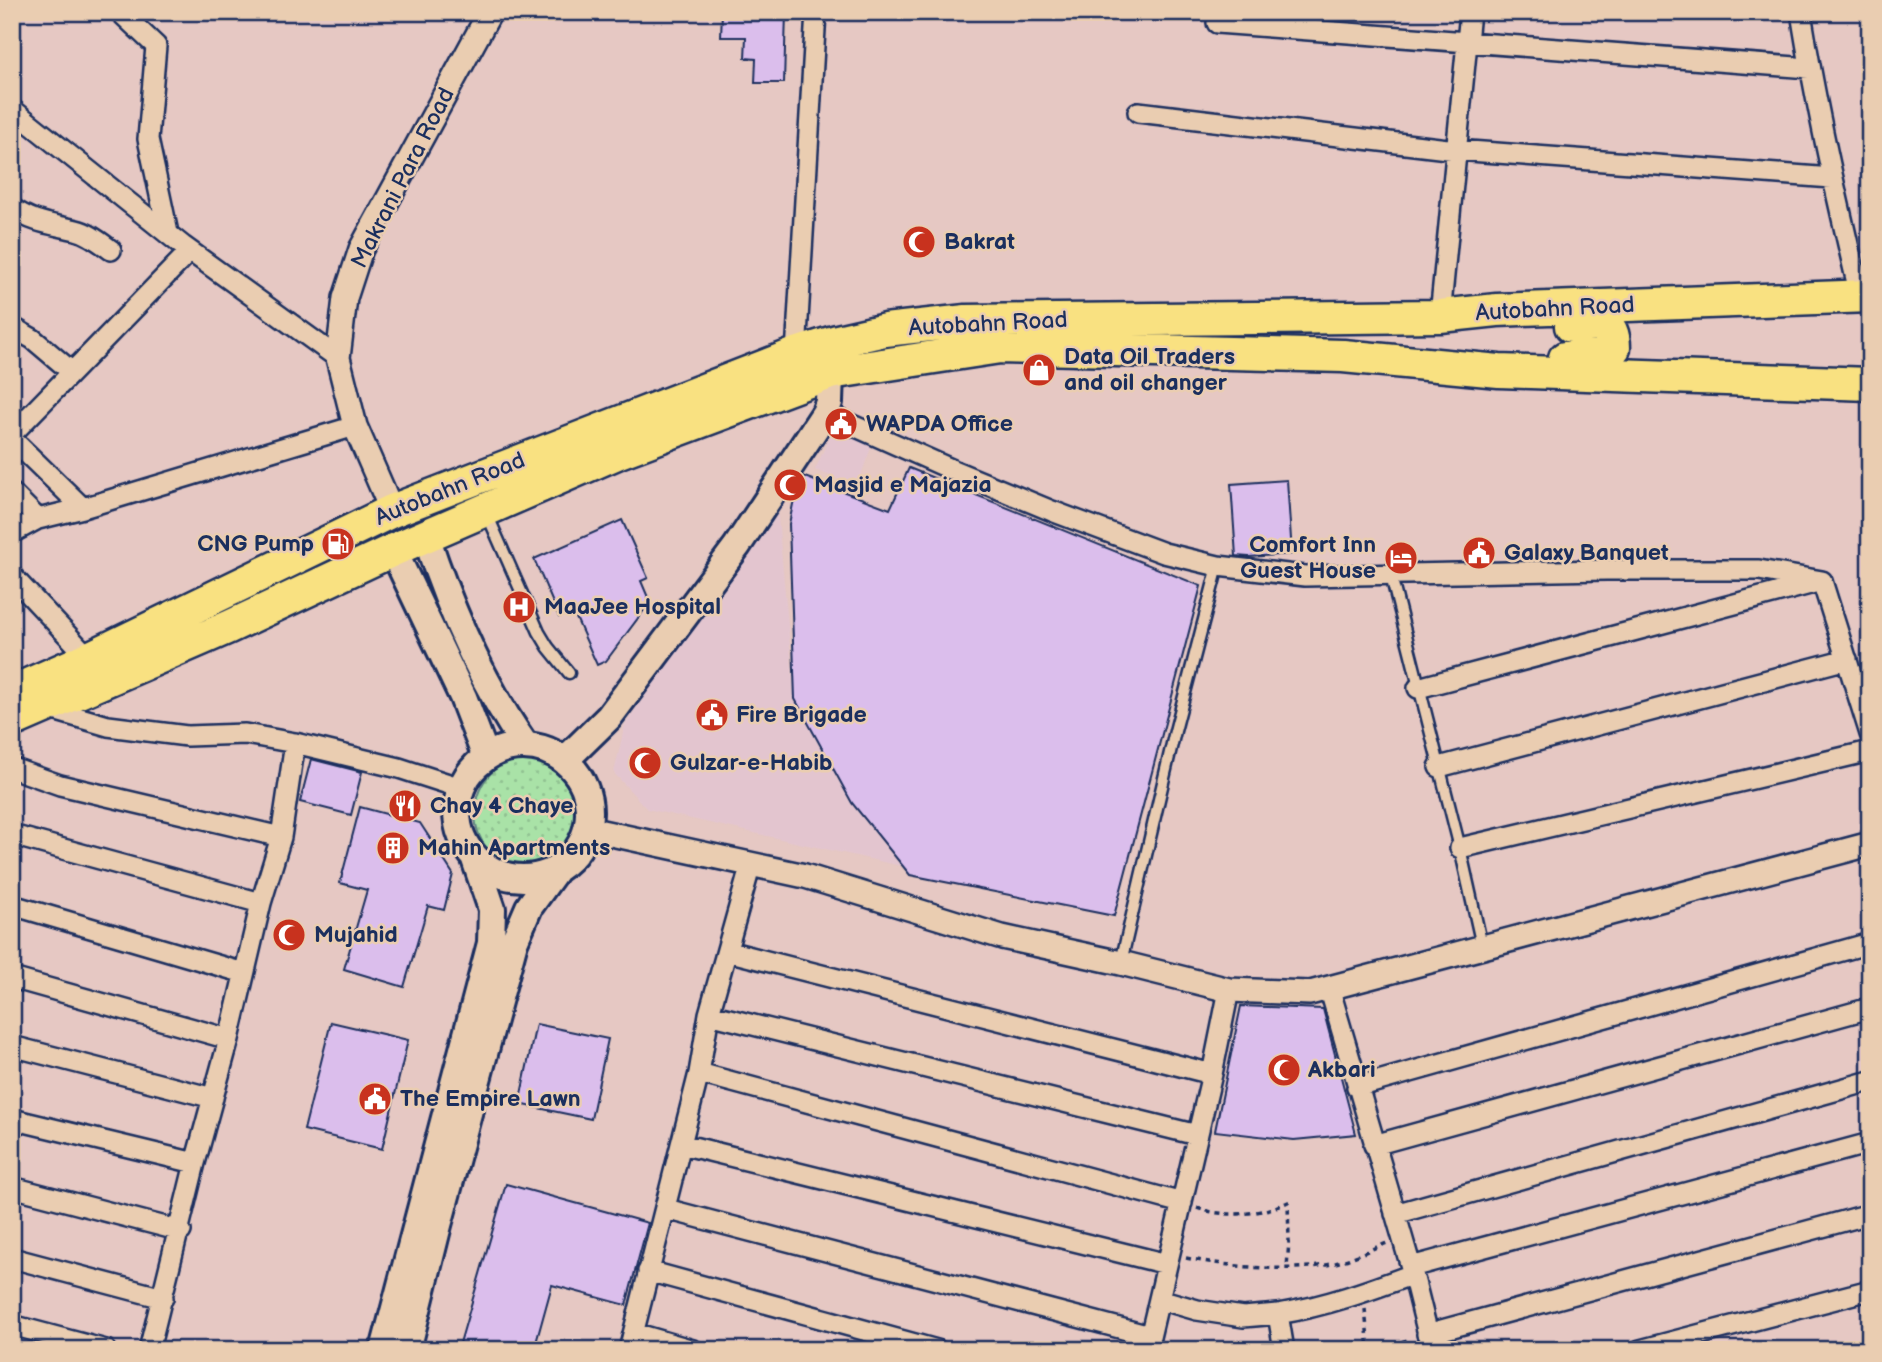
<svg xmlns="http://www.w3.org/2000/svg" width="1882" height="1362" font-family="'Balsamiq Sans',sans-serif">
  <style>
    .built { fill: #e3c5cf }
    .grass { fill: url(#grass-dots); stroke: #628882; stroke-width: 2 }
    .building { fill: #dbbeec; stroke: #1b2f5e; stroke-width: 2 }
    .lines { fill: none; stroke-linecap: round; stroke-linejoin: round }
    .service-casing { stroke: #1b2f5e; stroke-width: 15 }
    .minor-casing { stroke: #1b2f5e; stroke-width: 24 }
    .tertiary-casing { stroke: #1b2f5e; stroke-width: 28 }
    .secondary-casing { stroke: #1b2f5e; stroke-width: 32 }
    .trunk-casing { stroke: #1b2f5e; stroke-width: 37 }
    .path { stroke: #1b2f5e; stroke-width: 3.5; stroke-dasharray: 5 5; stroke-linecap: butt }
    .service { stroke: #eacdb1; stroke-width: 10 }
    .minor { stroke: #eacdb1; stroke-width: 19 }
    .tertiary { stroke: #eacdb1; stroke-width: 23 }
    .secondary { stroke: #eacdb1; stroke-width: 26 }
    .trunk { stroke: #f9e181; stroke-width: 32 }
    .labels { text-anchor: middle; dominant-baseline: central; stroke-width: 5; stroke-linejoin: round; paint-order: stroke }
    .street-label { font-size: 23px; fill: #1b2f5e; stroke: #eacdb1 }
    .poi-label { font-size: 23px; font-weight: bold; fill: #1b2f5e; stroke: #eacdb1; text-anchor: start }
  </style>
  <defs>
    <pattern id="grass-dots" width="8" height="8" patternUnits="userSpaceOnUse" patternTransform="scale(1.75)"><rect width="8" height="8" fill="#a9e2a7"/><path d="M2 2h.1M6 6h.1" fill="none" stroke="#91c292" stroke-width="1.8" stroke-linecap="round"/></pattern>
  </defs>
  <rect width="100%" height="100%" fill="#e6c8c3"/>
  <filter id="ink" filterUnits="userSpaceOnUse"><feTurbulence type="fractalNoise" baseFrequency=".0143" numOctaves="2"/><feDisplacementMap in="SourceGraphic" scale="14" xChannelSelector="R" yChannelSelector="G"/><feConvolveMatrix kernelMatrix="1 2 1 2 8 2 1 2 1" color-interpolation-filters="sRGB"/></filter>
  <g filter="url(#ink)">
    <path class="built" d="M834 427 873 442 857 486 815 470Z
      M777 507 795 699 852 803 901 866 647 809 614 773 625 724Z"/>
    <path class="grass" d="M475 813a58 58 0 1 1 116 0a58 58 0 1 1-116 0Z"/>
    <path class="building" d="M722 12H786L784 83H755L756 59 745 58 746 37H721Z
      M909 468 1201 586 1114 916 910 875 852 803 795 699 789 524 797 484 802 476 890 509Z
      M1287 480 1292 554 1249 557 1236 556 1231 484Z
      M622 520 648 578 641 581 650 602 606 661 597 665 573 611 559 617 534 559Z
      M311 759 362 772 351 815 300 802Z
      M360 807 420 823 453 874 444 910 428 906 404 987 344 969 367 890 340 883Z
      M1241 1006 1323 1009 1356 1134 1294 1140 1215 1131Z
      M331 1022 408 1040 382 1149 304 1130Z
      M536 1024 608 1039 591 1119 519 1104Z
      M506 1184 648 1223 626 1305 552 1285 534 1350H458Z"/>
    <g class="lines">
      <defs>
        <path id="service" d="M487 514 539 632 548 647 569 673
          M1391 576 1460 848 1482 946
          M1121 962 1175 731 1218 566"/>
        <path id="minor" d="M120 12 156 46 148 139 168 233
          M1801 12C1816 108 1838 202 1860 296
          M1217 23 1809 68
          M12 109 183 246 338 358
          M1138 112 1456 150 1832 178
          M12 208C33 223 52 224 76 230 89 233 100 242 111 250
          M1440 316 1470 12
          M12 327 33 339 72 372
          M796 354 816 12
          M825 413 953 470 1052 511 1164 553 1218 566 1305 576 1606 570H1759L1822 581 1870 734
          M12 434 190 251
          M12 439 83 508
          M12 493 38 519
          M12 533 38 519 83 508 355 426
          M12 576 89 658
          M1418 688 1814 583
          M43 707 108 726 187 736 245 734 295 743 399 768 461 788
          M1439 767 1847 659
          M12 768 60 785 281 837
          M12 835 261 903
          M1460 848 1870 751
          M12 905 244 973
          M727 951 1212 1074
          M12 978 229 1039
          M1329 987 1413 1274 1432 1350
          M709 1014 1197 1135
          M12 1046 213 1098
          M699 1073 1182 1203
          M1357 1087 1870 943
          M12 1119 195 1163
          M681 1144 1167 1264
          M1374 1145 1870 1008
          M12 1187 181 1231
          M666 1209 1150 1336
          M1395 1214 1870 1081
          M12 1258 163 1298
          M1411 1267 1870 1143
          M648 1271 937 1350
          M1159 1299 1197 1310 1243 1317 1278 1314 1284 1350
          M1278 1314C1326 1306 1368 1291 1413 1274
          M12 1325 106 1350
          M634 1333 693 1350
          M1427 1334 1870 1214
          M149 1350 195 1163 229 1039 261 903 281 837 295 743
          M629 1350 699 1073 709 1014 751 864
          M1147 1350 1212 1074 1229 990
          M1640 1350 1870 1290"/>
        <path id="tertiary" d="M392 511 355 426 338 358 345 298 361 249 490 12
          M588 829 805 876 1002 937 1121 963 1229 990 1310 993 1870 844"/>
        <path id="secondary" d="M426 536C450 609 481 682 525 745
          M393 550 463 697 486 757
          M457 812a66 66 0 1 1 132 0a66 66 0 1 1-132 0Z
          M565 760 609 717 737 546 825 413 829 402 830 373
          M384 1350 491 943 492 909 475 859
          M407 1350 438 1225 514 942 529 907 555 871"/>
        <path id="trunk" d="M1565 358 1599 356 1614 348C1614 315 1597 325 1571 326
          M12 692 89 658 392 511 796 354 837 341 885 330 966 321 1440 316 1497 310 1870 296
          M12 721 229 627 393 550 619 452 830 373 1000 347 1343 356 1499 371 1870 384"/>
      </defs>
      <use href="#service" class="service-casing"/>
      <use href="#minor" class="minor-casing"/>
      <use href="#tertiary" class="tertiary-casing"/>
      <use href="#secondary" class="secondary-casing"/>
      <use href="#trunk" class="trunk-casing"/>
      <path class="path" d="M1197 1208C1226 1218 1260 1215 1288 1202L1289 1241 1287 1268
        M1186 1258C1233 1267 1279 1272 1326 1265 1346 1262 1368 1250 1387 1243
        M1365 1309 1369 1350
        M1373 1350 1411 1339"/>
      <use href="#service" class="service"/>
      <use href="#minor" class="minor"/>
      <use href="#tertiary" class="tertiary"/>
      <use href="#secondary" class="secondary"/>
      <use href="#trunk" class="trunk"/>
    </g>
  </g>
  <defs>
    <symbol id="mosque-disc" viewBox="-11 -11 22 22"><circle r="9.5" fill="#c8321e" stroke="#eacdb1"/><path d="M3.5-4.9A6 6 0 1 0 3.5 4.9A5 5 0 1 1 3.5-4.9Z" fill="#fff"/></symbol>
    <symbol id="shop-disc" viewBox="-11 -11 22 22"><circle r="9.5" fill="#c8321e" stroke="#eacdb1"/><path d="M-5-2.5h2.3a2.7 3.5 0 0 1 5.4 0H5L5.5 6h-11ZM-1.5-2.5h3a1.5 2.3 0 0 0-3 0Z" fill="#fff"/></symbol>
    <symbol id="civic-disc" viewBox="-11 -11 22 22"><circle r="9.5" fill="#c8321e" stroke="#eacdb1"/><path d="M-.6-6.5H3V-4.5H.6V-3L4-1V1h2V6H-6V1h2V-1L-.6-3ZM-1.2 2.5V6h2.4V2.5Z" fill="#fff"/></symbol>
    <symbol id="fuel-disc" viewBox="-11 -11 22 22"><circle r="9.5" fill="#c8321e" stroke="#eacdb1"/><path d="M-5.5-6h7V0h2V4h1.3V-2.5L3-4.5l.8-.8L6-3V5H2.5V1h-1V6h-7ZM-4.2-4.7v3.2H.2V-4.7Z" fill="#fff"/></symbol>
    <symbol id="hotel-disc" viewBox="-11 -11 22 22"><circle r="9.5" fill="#c8321e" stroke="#eacdb1"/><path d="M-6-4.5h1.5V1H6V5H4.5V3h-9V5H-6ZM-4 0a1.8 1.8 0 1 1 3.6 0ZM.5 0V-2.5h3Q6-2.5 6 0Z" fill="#fff"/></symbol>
    <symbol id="hospital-disc" viewBox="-11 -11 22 22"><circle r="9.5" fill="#c8321e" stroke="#eacdb1"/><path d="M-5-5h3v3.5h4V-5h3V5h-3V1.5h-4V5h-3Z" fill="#fff"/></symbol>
    <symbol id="restaurant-disc" viewBox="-11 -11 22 22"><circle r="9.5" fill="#c8321e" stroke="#eacdb1"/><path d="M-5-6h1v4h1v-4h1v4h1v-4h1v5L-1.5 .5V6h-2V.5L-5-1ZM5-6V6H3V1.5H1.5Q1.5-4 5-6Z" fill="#fff"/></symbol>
    <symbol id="building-disc" viewBox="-11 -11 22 22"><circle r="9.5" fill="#c8321e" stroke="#eacdb1"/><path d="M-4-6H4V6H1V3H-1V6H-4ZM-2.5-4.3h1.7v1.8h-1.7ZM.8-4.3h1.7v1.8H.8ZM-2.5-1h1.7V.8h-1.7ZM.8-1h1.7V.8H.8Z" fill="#fff"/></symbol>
  </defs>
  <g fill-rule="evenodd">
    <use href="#mosque-disc" x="900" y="223" width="38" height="38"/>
    <use href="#shop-disc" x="1020" y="351" width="38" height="38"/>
    <use href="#civic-disc" x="822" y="405" width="38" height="38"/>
    <use href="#mosque-disc" x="771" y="466" width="38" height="38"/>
    <use href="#fuel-disc" x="319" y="525" width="38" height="38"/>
    <use href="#civic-disc" x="1460" y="534" width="38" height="38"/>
    <use href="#hotel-disc" x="1382" y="539" width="38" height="38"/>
    <use href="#hospital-disc" x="500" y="588" width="38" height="38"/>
    <use href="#civic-disc" x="693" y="696" width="38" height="38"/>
    <use href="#mosque-disc" x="626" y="744" width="38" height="38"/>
    <use href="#restaurant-disc" x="386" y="787" width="38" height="38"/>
    <use href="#building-disc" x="374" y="829" width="38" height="38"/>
    <use href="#mosque-disc" x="270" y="916" width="38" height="38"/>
    <use href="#mosque-disc" x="1265" y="1051" width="38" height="38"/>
    <use href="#civic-disc" x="356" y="1080" width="38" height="38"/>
  </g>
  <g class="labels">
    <g class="street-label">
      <text transform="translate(403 178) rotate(-63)">Makrani Para Road</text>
      <text transform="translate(1555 309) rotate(-3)">Autobahn Road</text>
      <text transform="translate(988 324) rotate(-3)">Autobahn Road</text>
      <text transform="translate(450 489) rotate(-22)">Autobahn Road</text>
    </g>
    <g class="poi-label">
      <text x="944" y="242">Bakrat</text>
      <text x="1064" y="357">Data Oil Traders<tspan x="1064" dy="26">and oil changer</tspan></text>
      <text x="866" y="424">WAPDA Office</text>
      <text x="814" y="485">Masjid e Majazia</text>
      <text x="314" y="544" text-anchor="end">CNG Pump</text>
      <text x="1376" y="545" text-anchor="end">Comfort Inn<tspan x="1376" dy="26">Guest House</tspan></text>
      <text x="1504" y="553">Galaxy Banquet</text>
      <text x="544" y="607">MaaJee Hospital</text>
      <text x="736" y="715">Fire Brigade</text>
      <text x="670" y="763">Gulzar-e-Habib</text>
      <text x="430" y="806">Chay 4 Chaye</text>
      <text x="418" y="848">Mahin Apartments</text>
      <text x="314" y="935">Mujahid</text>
      <text x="1308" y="1070">Akbari</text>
      <text x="400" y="1099">The Empire Lawn</text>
    </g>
  </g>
  <rect width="1882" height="1362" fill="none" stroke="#eacdb1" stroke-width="42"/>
  <rect x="21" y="21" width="1840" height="1320" fill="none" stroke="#1b2f5e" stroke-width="2.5" filter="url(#ink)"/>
</svg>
